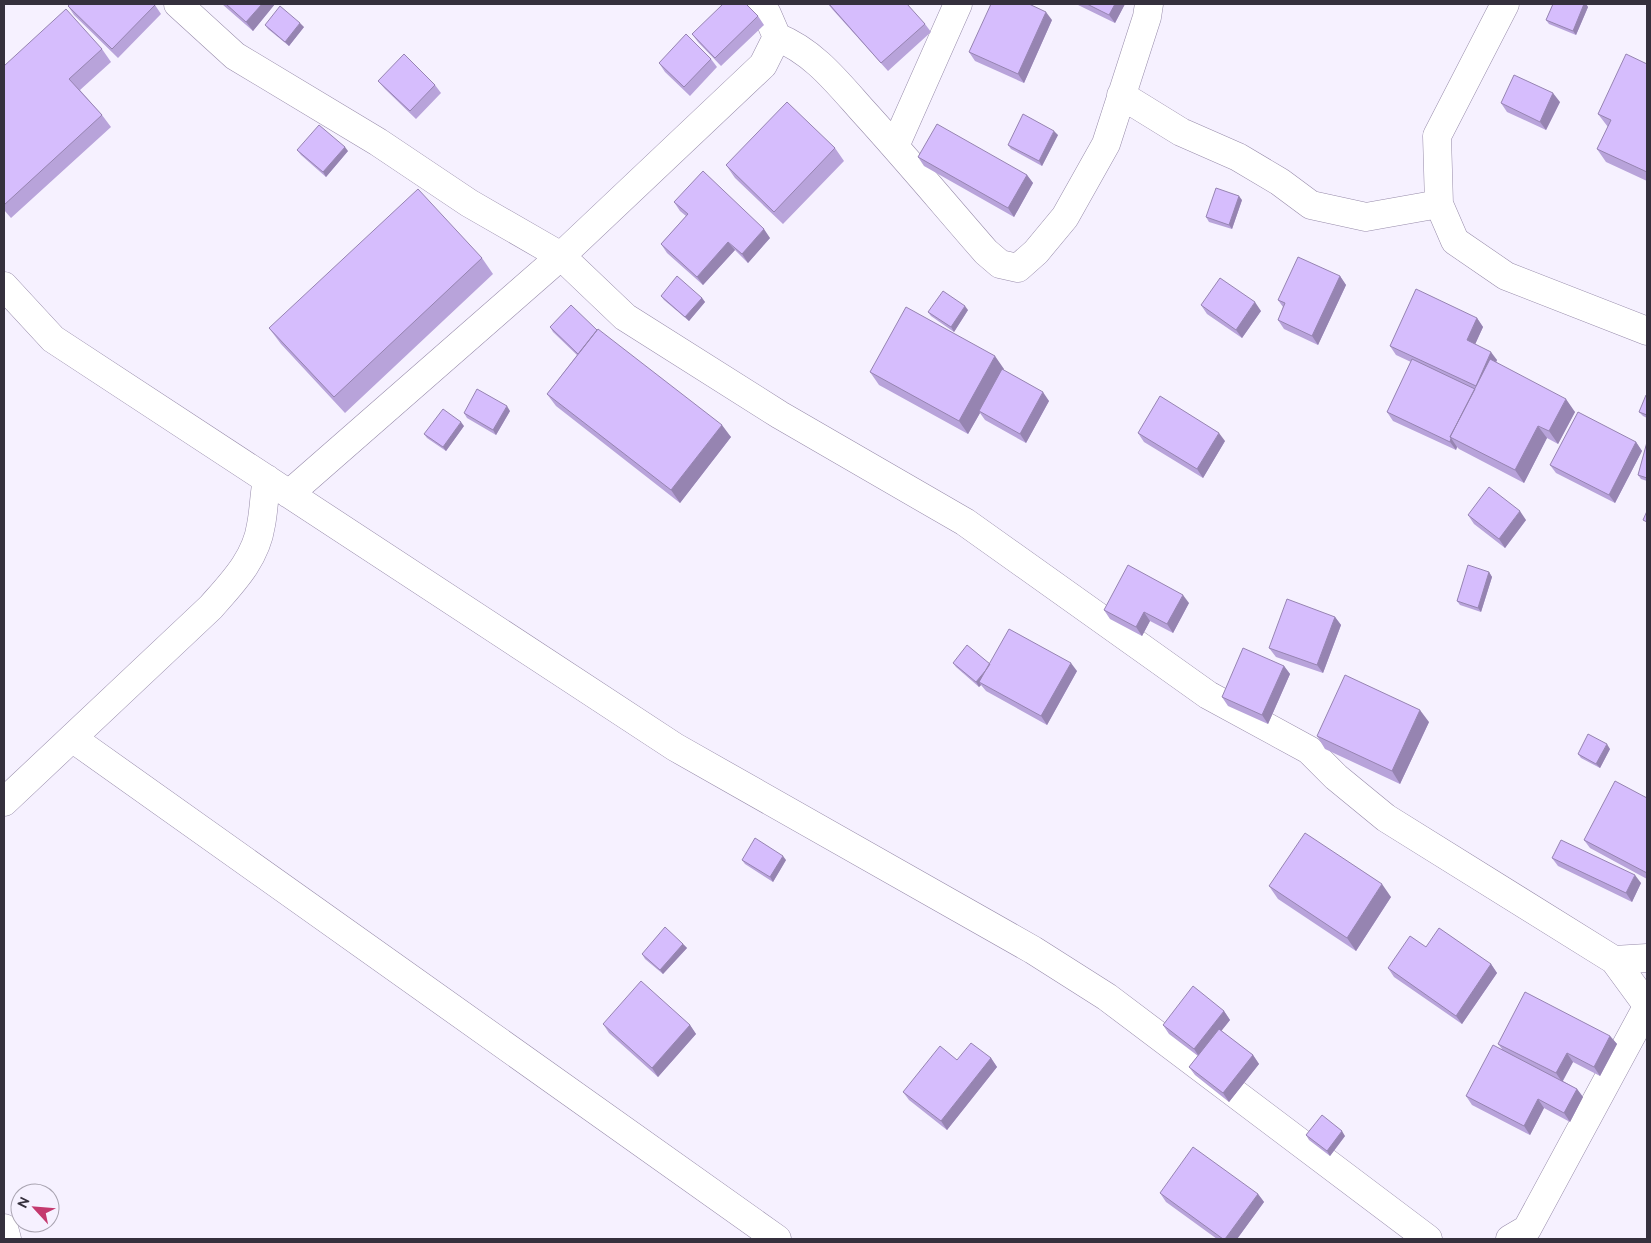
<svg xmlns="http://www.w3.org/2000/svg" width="1651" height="1243" font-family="Ubuntu,sans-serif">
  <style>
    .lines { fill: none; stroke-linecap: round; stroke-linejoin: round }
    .minor-casing { stroke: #978baa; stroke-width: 29 }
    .minor { stroke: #fff; stroke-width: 28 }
    .wall { fill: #b8a3da }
    .shaded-wall { fill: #9684b1 }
    .building { fill: #d6bdfd; stroke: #9684b1 }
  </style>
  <rect width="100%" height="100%" fill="#f6f1ff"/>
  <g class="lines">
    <defs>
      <path id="minor" d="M178 4 235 56 378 142 469 203 561 256 625 317 780 415 965 522 1208 695 1309 750 1336 777 1386 818 1614 960 1647 958
        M1505 4 1437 136 1439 204 1455 241 1506 276 1647 331
        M777 37C814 52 837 82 863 111 905 157 945 205 986 252L1000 264 1018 268 1036 252 1065 217 1106 144 1147 17 1149 4
        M1121 95 1181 132 1238 157 1280 182 1311 205 1366 217 1439 204
        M895 146 958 4
        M4 286 53 339 675 747 1033 950 1107 997 1428 1239
        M289 494 561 256 763 65 777 37 767 14 757 4
        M72 738 777 1239
        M4 802 211 607C232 583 256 559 261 525 264 510 264 494 267 479
        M1614 960 1647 1005
        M4 1228 7 1239
        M1510 1239 1527 1229 1647 1007"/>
    </defs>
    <use href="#minor" class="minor-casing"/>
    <use href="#minor" class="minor"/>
  </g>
  <path class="wall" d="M222 4H275L253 31Z
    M828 4 925 24 931 32 888 71 833 10Z
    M1076 4H1125L1115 23Z
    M1553 4H1586L1588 7 1576 35 1549 24 1546 20Z
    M155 5 161 14 118 58 74 15 68 6Z
    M758 16 764 25 721 66 698 42 692 34Z
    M1052 20 1024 83 975 61 969 52Z
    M265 25 304 27 289 46 268 29Z
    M102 49 111 62 80 90 102 115 111 127 11 218 4 210V66Z
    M711 59 717 67 690 96 665 72 659 63Z
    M1647 64V181L1606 162 1597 149 1608 127 1598 114Z
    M378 81 435 85 441 93 416 119 385 89Z
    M1560 102 1546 130 1507 112 1501 103Z
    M1058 135 1042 166 1011 149 1008 145Z
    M835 148 844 161 783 224 735 178 726 165Z
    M297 150 348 151 326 177 301 155Z
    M918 157 1027 175 1033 183 1014 217 924 166Z
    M1242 200 1232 229 1209 222 1206 217Z
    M674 202 770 238 748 263 735 250 703 285 667 253 661 244 686 216 680 211Z
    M482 258 493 274 345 413 281 344 269 328Z
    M1340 276 1346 285 1318 345 1284 329 1278 320 1283 307 1278 300Z
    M661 296 702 298 705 302 689 321 664 300Z
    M1201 305 1261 311 1242 338 1207 314Z
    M968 310 954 332 931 316 928 312Z
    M1477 318 1483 327 1475 344 1497 360 1496 362 1575 412 1558 444 1547 438 1524 483 1459 449 1457 447 1456 450 1393 421 1387 412 1411 362 1396 355 1390 346Z
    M550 327 597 330 731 437 680 503 556 406 547 394 577 355 553 332Z
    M1004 369 1003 370 1049 401 1026 443 985 420 980 413 968 434 879 385 870 372Z
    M1647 396V418L1643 416 1639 412Z
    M510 411 496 435 467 418 464 413Z
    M464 426 446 451 427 438 424 434Z
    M1138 433 1225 441 1203 478 1144 442Z
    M1636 442 1642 451 1615 503 1556 473 1550 465Z
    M1647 442V481L1641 479 1638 475Z
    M1468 515 1526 520 1505 548 1474 524Z
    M1489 572 1492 577 1481 612 1460 605 1457 601Z
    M1189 603 1173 633 1150 621 1142 636 1110 619 1104 610Z
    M1335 617 1341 625 1323 673 1276 657 1269 648Z
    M953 663 990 664 1077 671 1047 725 986 691 981 685 979 687 956 667Z
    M1284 666 1290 674 1268 724 1228 706 1222 697Z
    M1429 722 1400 784 1325 749 1317 736Z
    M1610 749 1600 768 1581 758 1578 754Z
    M1647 798V879L1590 848 1584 840Z
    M1552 858 1641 883 1632 902 1558 866Z
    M742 860H786L773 882 745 864Z
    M1269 886 1391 897 1356 951 1278 899Z
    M683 944 687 948 663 974 645 959 642 954Z
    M1491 964 1497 973 1462 1024 1394 977 1388 968Z
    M1224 1011 1230 1020 1221 1031 1253 1055 1259 1064 1229 1102 1195 1075 1189 1067 1198 1056 1169 1034 1163 1025Z
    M603 1024 690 1025 696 1034 658 1077 609 1033Z
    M1610 1036 1617 1044 1600 1076 1573 1062 1563 1081 1577 1089 1583 1097 1570 1122 1544 1108 1530 1135 1472 1105 1466 1096 1502 1049 1498 1044Z
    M991 1058 997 1067 947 1130 909 1100 903 1092Z
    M1306 1135 1345 1136 1330 1156 1309 1140Z
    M1160 1193 1258 1194 1264 1202 1237 1239H1217L1166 1202Z"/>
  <path class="shaded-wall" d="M262 4H275L253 31 246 22Z
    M1115 4H1125L1115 23 1109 15Z
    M1584 4H1586L1588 7 1576 35 1573 31Z
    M1046 12 1052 20 1024 83 1018 74Z
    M300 23 304 27 289 46 285 42Z
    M1553 93 1560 102 1546 130 1540 122Z
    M1054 131 1058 135 1042 166 1039 161Z
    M345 147 348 151 326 177 323 172Z
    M1027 175 1033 183 1014 217 1008 208Z
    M1239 196 1242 200 1232 229 1229 225Z
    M764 229 770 238 748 263 742 254Z
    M728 242 735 250 703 285 697 277Z
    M1340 276 1346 285 1318 345 1312 336Z
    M702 298 705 302 689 321 685 317Z
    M1255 302 1261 311 1242 338 1236 330Z
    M965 306 968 310 954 332 951 327Z
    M1477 318 1483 327 1473 349 1467 340Z
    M1491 352 1497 360 1482 394 1476 386Z
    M995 356 1004 369 980 412 979 411 980 413 968 434 959 421Z
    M1043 392 1049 401 1026 443 1020 434Z
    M1566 399 1575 412 1558 444 1549 431Z
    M507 406 510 411 496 435 493 430Z
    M461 422 464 426 446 451 443 447Z
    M722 425 731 437 680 503 671 490Z
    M1538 426 1547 438 1524 483 1515 470Z
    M1219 433 1225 441 1203 478 1197 469Z
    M1451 438 1457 447 1456 450 1450 442Z
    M1636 442 1642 451 1615 503 1609 495Z
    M1520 511 1526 520 1505 548 1499 539Z
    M1489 572 1492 577 1481 612 1478 608Z
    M1183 595 1189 603 1173 633 1167 624Z
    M1144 612 1150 621 1142 636 1136 627Z
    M1335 617 1341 625 1323 673 1317 665Z
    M1071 663 1077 671 1047 725 1041 716Z
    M991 665 979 682 981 685 979 687 976 682Z
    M1284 666 1290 674 1268 724 1262 715Z
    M1420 710 1429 722 1400 784 1392 771Z
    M1607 744 1610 749 1600 768 1596 764Z
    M783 856 786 860 773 882 770 877Z
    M1635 875 1641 883 1632 902 1626 893Z
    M1382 884 1391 897 1356 951 1347 938Z
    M683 944 687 948 663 974 660 970Z
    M1491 964 1497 973 1462 1024 1456 1016Z
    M1224 1011 1230 1020 1200 1058 1194 1049Z
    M690 1025 696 1034 658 1077 652 1068Z
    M1610 1036 1617 1044 1600 1076 1594 1067Z
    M1567 1053 1573 1062 1562 1082 1556 1073Z
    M1253 1055 1259 1064 1229 1102 1223 1093Z
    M991 1058 997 1067 947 1130 941 1121Z
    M1577 1089 1583 1097 1570 1122 1564 1113Z
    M1538 1099 1544 1108 1530 1135 1524 1126Z
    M1342 1131 1345 1136 1330 1156 1327 1151Z
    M1258 1194 1264 1202 1237 1239H1225Z"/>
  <path class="building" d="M70 4H154L155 5 112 49 68 6Z
    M226 4H262L246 22Z
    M723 4H746L758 16 715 58 692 34Z
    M829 4H907L925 24 881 63Z
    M991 4H1029L1046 12 1018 74 969 52Z
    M1087 4H1115L1109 15Z
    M1553 4H1584L1573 31 1546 20Z
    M280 6 300 23 285 42 265 25Z
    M66 9 102 49 69 79 102 115 4 205V66Z
    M686 34 711 59 684 87 659 63Z
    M404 54 435 85 410 111 378 81Z
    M1626 54 1647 64V172L1597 149 1611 120 1598 114Z
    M1514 75 1553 93 1540 122 1501 103Z
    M787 102 835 148 774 212 726 165Z
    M1023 114 1054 131 1039 161 1008 145Z
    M937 124 1027 175 1008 208 918 157Z
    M319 125 345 147 323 172 297 150Z
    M703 171 764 229 742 254 728 242 697 277 661 244 688 214 674 202Z
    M1216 188 1239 196 1229 225 1206 217Z
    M418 189 482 258 334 397 269 328Z
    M1298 257 1340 276 1312 336 1278 320 1285 303 1278 300Z
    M677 276 702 298 685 317 661 296Z
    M1220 278 1255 302 1236 330 1201 305Z
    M1416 289 1477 318 1467 340 1491 352 1476 386 1390 346Z
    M943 291 965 306 951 327 928 312Z
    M571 305 597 330 578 354 550 327Z
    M906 307 995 356 959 421 870 372Z
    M598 329 722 425 671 490 547 394Z
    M1412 359 1475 389 1450 437 1451 438 1450 442 1387 412Z
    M1490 359 1566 399 1549 431 1538 426 1515 470 1450 437Z
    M1002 369 1043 392 1020 434 979 411Z
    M477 389 507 406 493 430 464 413Z
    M1646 395 1647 396V415L1639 412Z
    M1160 396 1219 433 1197 469 1138 433Z
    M443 409 461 422 443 447 424 434Z
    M1578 412 1636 442 1609 495 1550 465Z
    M1647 442V478L1638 475Z
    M1489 487 1520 511 1499 539 1468 515Z
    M1647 511V522L1643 520Z
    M1128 565 1183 595 1167 624 1144 612 1136 627 1104 610Z
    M1468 565 1489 572 1478 608 1457 601Z
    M1287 599 1335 617 1317 665 1269 648Z
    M1009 629 1071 663 1041 716 979 682Z
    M967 645 990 664 986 670 976 682 953 663Z
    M1243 648 1284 666 1262 715 1222 697Z
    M1345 675 1420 710 1392 771 1317 736Z
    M1588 734 1607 744 1596 764 1578 754Z
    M1615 781 1647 798V873L1584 840Z
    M1305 833 1382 884 1347 938 1269 886Z
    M755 838 783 856 770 877 742 860Z
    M1561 840 1635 875 1626 893 1552 858Z
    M665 927 683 944 660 970 642 954Z
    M1439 928 1491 964 1456 1016 1388 968 1410 936 1426 947Z
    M641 981 690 1025 652 1068 603 1024Z
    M1193 986 1224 1011 1194 1049 1163 1025Z
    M1525 992 1610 1036 1594 1067 1567 1053 1556 1073 1498 1044Z
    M1219 1029 1253 1055 1223 1093 1189 1067Z
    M971 1043 991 1058 941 1121 903 1092 940 1046 957 1060Z
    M1493 1045 1577 1089 1564 1113 1538 1099 1524 1126 1466 1096Z
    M1322 1115 1342 1131 1327 1151 1306 1135Z
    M1193 1147 1258 1194 1225 1239H1223L1160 1193Z"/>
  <rect width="1651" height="1243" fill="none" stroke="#35303d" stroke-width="10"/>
  <g transform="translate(35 1208) rotate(296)"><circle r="24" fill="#f6f1ff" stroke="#a9a4b1"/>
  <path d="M0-4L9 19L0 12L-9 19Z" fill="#c4396e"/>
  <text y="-8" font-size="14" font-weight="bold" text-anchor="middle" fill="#35303d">N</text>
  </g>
</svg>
